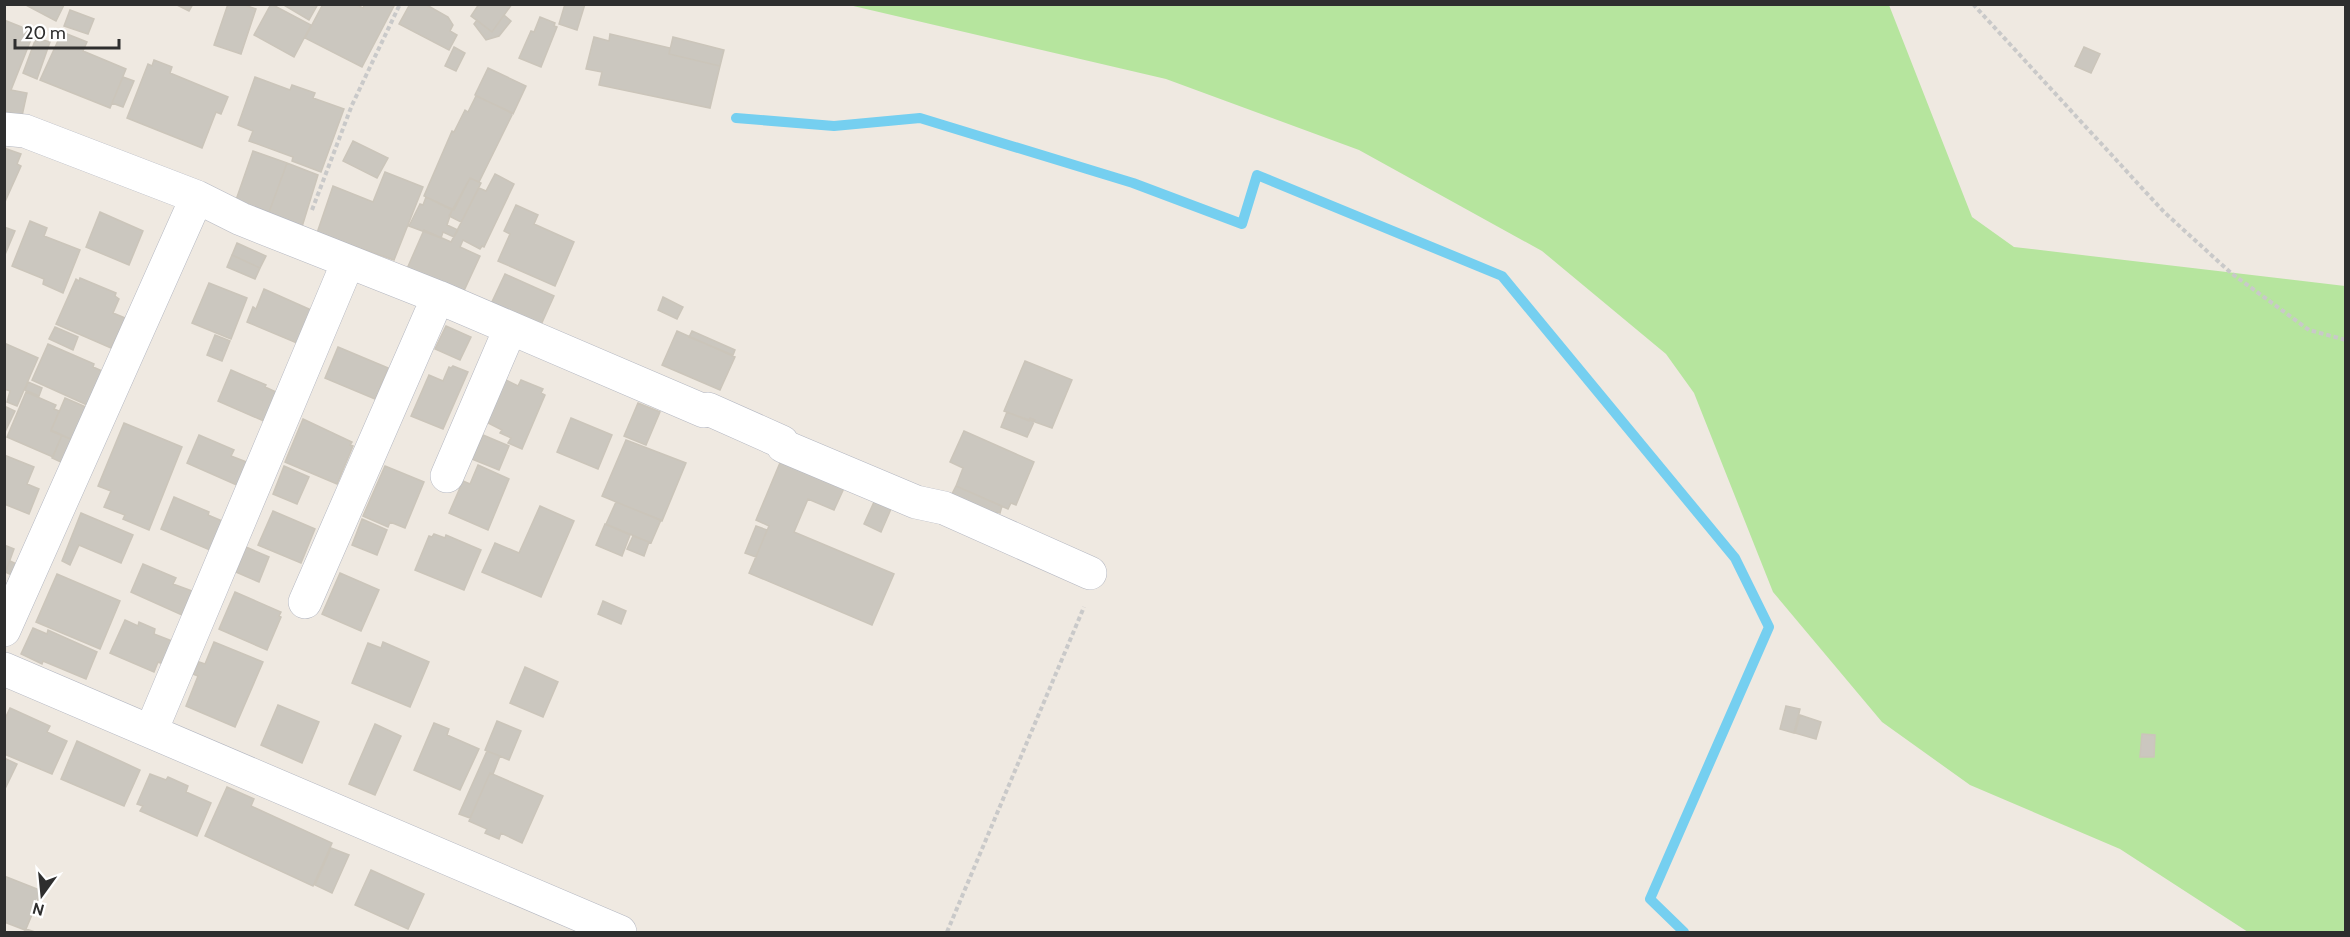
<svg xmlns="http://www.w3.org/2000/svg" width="2350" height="937" font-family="Cabin,sans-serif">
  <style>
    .green { fill: #b6e59e }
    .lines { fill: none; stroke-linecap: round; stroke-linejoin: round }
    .stream { stroke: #75cff0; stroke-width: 10 }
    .building { fill: #cbc7bf; stroke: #cbc5ba; stroke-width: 1.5 }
    .street-casing { stroke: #b4b7c1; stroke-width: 34 }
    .path { stroke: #c9c9c9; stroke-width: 4; stroke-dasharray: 4.5 3; stroke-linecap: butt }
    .street { stroke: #fff; stroke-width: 33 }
  </style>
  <rect width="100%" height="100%" fill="#efe9e1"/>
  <path class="green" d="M849 5H1889L1972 217 2014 247 2345 286V932H2248L2120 849 1970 785 1882 722 1773 592 1694 393 1666 354 1542 251 1359 150 1166 79Z"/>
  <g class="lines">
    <path class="stream" d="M736 118 834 126 920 118 1133 183 1242 224 1257 175 1502 276 1735 558 1769 627 1650 899 1684 932"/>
  </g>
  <path class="building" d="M24 4H63L64 5 56 21Z
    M175 4H193L189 11Z
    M228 4H242L256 9 241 54 214 45Z
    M271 4 311 25 294 57 254 35Z
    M282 4H318L309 20Z
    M323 4H355L363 8 365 4H395L362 67 305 38Z
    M410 4H425L448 17 453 25 450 31 457 35 449 50 399 24Z
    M479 4H512L492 32 471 16Z
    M565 4H585L577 30 559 24Z
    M70 10 94 19 88 34 64 26Z
    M504 15 511 21 499 36 486 40 474 24 477 20 492 32Z
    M540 17 555 23 554 26 557 27 541 67 519 58 531 31 534 32Z
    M4 20 34 32 11 90 27 93 22 116 4 111Z
    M62 32 87 42 83 51 126 69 110 108 40 80Z
    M610 34 670 48 669 54 720 66 710 108 599 85 602 72 586 69 594 37 609 41Z
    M673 37 724 50 720 66 669 54Z
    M36 38 50 42 37 79 23 73Z
    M454 47 465 53 456 71 445 66Z
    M2084 47 2100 54 2091 73 2075 66Z
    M154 60 172 67 170 73 228 97 221 114 216 112 202 148 127 118 148 64 152 66Z
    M488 68 526 86 513 114 475 95Z
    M123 77 134 81 123 107 112 103Z
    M255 77 290 90 292 85 315 93 313 98 344 109 321 172 292 161 293 157 249 141 253 131 238 125Z
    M476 96 513 113 479 182 470 178 454 210 424 196 452 131 454 132 465 110 468 112Z
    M353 141 388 158 377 178 343 161Z
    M4 148 21 154 17 164 21 166 4 204Z
    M253 151 287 163 269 212 236 200Z
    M287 163 318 175 301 230 267 218Z
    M385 172 423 187 394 260 317 233 333 186 373 202Z
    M495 174 514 184 484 247 482 246 480 249 463 240 460 247 480 256 462 295 406 271 424 230 451 242 479 188 486 191Z
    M470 178 481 183 461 222 449 216Z
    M426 197 452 210 447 225 458 230 454 237 443 232 441 238 409 226 420 204 423 205Z
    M516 205 538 215 534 224 574 242 555 286 498 261 510 234 504 231Z
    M100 212 143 231 129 265 86 247Z
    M30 221 47 228 44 236 80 250 63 293 43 284 44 279 12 266Z
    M4 227 15 231 4 257Z
    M237 243 266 256 260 268 232 255Z
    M232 255 260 268 255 279 227 267Z
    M505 274 554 296 540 327 491 304Z
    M80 278 116 293 115 296 119 299 113 313 125 318 111 348 56 324 76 279 79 281Z
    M209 283 247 298 231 339 192 323Z
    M264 289 311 310 297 343 247 322 253 307 256 309Z
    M663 297 683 307 677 319 658 310Z
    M446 326 471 337 460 360 435 349Z
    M55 327 78 337 73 350 49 339Z
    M677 331 735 357 720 390 662 365Z
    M692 331 735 350 733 355 689 337Z
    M215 335 230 341 222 361 207 355Z
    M4 343 38 358 17 406 7 402 10 391 4 389Z
    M48 344 94 364 93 367 102 371 87 405 32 380Z
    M338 347 388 368 375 399 325 378Z
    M1025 361 1072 380 1052 428 1004 411Z
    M453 366 468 372 443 429 411 416 429 375 443 381 449 367 451 368Z
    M231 370 266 385 265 387 278 393 266 422 218 401Z
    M504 379 518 386 521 380 543 389 541 393 545 395 522 449 508 443 511 438 500 433 502 430 486 422Z
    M28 382 42 388 39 396 25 390Z
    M26 392 56 405 54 409 59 411 51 430 62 435 53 457 7 437Z
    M65 398 88 408 75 441 51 431Z
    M638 403 660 412 646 445 624 436Z
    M4 406 15 411 4 434Z
    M1007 412 1029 421 1030 418 1035 420 1027 437 1001 427Z
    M571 418 612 435 598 469 557 452Z
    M303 419 352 442 350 445 353 446 337 484 285 462Z
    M124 423 182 447 149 530 123 519 125 515 104 507 111 491 98 486Z
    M964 431 1034 462 1016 505 1011 503 1008 509 956 486 963 468 950 462Z
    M62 435 75 441 65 464 52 458Z
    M199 435 234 450 231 456 249 463 239 486 187 463Z
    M483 435 509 446 499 470 472 459Z
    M626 440 686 463 662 521 602 496Z
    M4 455 34 467 27 484 39 489 29 514 4 504Z
    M782 458 844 488 834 510 808 499 794 532 894 574 872 625 749 573 769 526 756 520Z
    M478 465 509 479 488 530 449 513 463 481 470 484Z
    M284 466 309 477 297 504 273 494Z
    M385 466 424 482 405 528 390 522 388 527 363 516Z
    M956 486 1002 506 1000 513 997 512 995 516 951 496Z
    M174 497 209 512 208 515 222 521 210 550 161 529Z
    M616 502 661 520 651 543 606 524Z
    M874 502 891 509 881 532 864 524Z
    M540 506 574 521 541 597 482 572 495 543 519 553Z
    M273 511 315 529 301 563 258 545Z
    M81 513 133 535 121 563 79 545 70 565 62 561Z
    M362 519 387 530 377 555 352 545Z
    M605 524 630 535 622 556 596 545Z
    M756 526 767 530 756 557 745 553Z
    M434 534 445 538 446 535 481 550 464 590 415 570 429 536 432 537Z
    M633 536 649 542 644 556 627 549Z
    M4 545 14 549 6 571 4 570Z
    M246 547 269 557 259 582 236 572Z
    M10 561 21 566 16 577 5 572Z
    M143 564 176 578 173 584 192 591 182 615 131 592Z
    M340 573 379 590 361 631 322 614Z
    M57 574 120 601 100 649 36 622Z
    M235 592 281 612 279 616 281 617 267 650 219 629Z
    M603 601 626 611 621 624 598 614Z
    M125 620 138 626 139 622 155 629 154 634 172 641 163 664 158 662 154 672 110 653Z
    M33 628 47 634 48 630 97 652 86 679 43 661 42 664 21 654Z
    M214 642 263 662 235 727 186 706 198 676 193 674 199 662 205 664Z
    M383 642 429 662 410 707 352 683 368 643 381 648Z
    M525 667 558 682 543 717 510 703Z
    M278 705 319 722 302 763 261 745Z
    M1786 706 1800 709 1794 733 1780 729Z
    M10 708 50 726 47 732 67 741 52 774 4 754V721Z
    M1800 715 1821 722 1816 739 1795 733Z
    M497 721 521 731 509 760 485 750Z
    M434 723 449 729 447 735 479 749 460 790 414 770Z
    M375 724 401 736 375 795 349 784Z
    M2142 734 2155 735 2154 757H2140Z
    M77 741 140 770 124 806 61 779Z
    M487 751 500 756 493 774 490 773 470 818 459 814Z
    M4 758 17 764 4 791Z
    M490 773 543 796 522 843 501 833 499 839 485 833 487 829 469 821Z
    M150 774 166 780 168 777 188 786 186 792 211 803 197 836 140 811 143 806 137 804Z
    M227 787 254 799 251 806 332 843 313 886 205 836Z
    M331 848 349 855 332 893 315 885Z
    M371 870 424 894 408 929 355 905Z
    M4 876 42 891 26 929 35 932H24L25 930 4 922Z"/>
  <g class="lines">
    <defs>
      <path id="street" d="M4 129 25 131 197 197 241 219 438 297 704 411 708 409 782 442 783 446 916 502 944 508 1090 573
        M447 476 510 329
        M305 602 438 297
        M4 630 197 197
        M4 669 620 932
        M151 731 348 262"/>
    </defs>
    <use href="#street" class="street-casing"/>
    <path class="path" d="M1973 4 2164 212 2231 273 2309 330 2346 340
      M312 210 352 105 400 4
      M947 932 1084 607"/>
    <use href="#street" class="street"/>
  </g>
  <rect width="2350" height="937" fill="none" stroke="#2e2e2e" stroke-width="12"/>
  <g transform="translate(42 895) rotate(195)" stroke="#ffffff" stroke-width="4.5" paint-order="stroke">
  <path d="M0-4.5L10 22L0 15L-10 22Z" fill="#2e2e2e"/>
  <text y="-9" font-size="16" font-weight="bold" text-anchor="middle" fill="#2e2e2e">N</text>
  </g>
  <path d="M15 39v9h104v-9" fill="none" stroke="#2e2e2e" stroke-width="3"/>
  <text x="24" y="39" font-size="18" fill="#2e2e2e" stroke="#ffffff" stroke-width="4.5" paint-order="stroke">20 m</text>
</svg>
